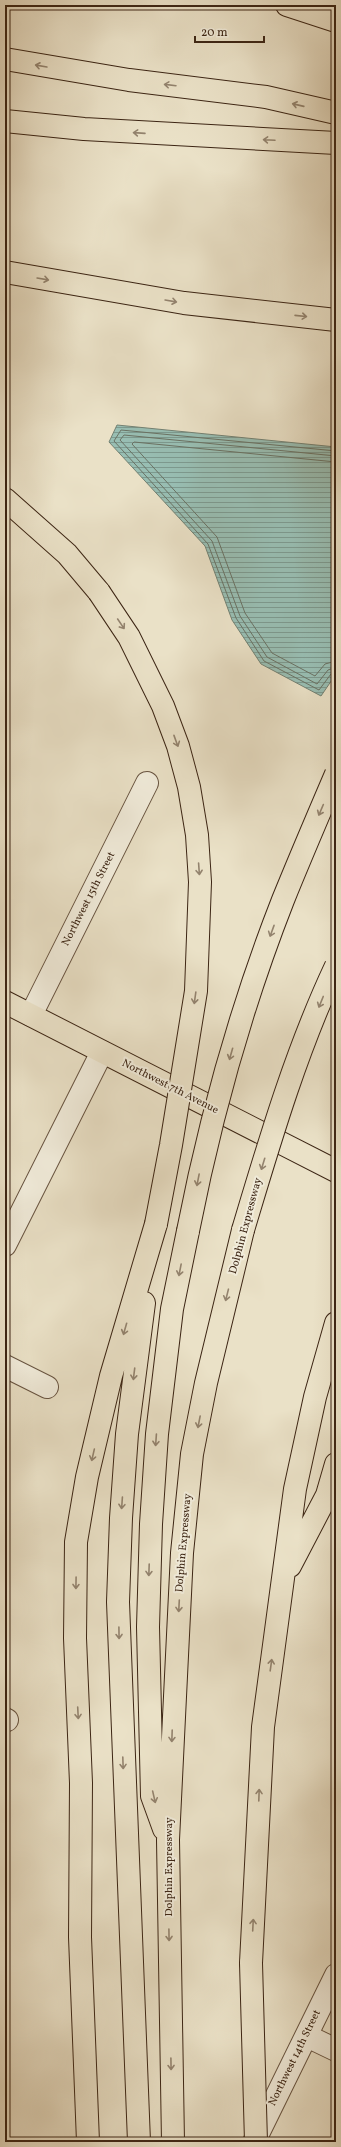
<svg xmlns="http://www.w3.org/2000/svg" width="341" height="2147" font-family="Vollkorn,serif">
  <style>
    .water { fill: url(#water-rules); stroke: #738173 }
    .lines { fill: none; stroke-linecap: round; stroke-linejoin: round }
    .shore { stroke: #6a7264; stroke-width: 1 }
    .minor-casing { stroke: #685441; stroke-width: 24 }
    .major-casing { stroke: #3c2514; stroke-width: 24 }
    .highway-casing { stroke: #3c2514; stroke-width: 24 }
    .minor { stroke: #f1ecdb; stroke-width: 22 }
    .major { stroke: #eae1c7; stroke-width: 22 }
    .highway { stroke: #eae1c7; stroke-width: 22 }
    .highway-bridge-casing { stroke: #3c2514; stroke-width: 24; stroke-linecap: butt }
    .highway-bridge { stroke: #eae1c7; stroke-width: 22 }
    .oneway { stroke: #93836e }
    .labels { text-anchor: middle; dominant-baseline: central; stroke-width: 4; stroke-linejoin: round; paint-order: stroke }
    .street-label { font-size: 11px; fill: #3c2514; stroke: #f1ecdb }
  </style>
  <defs>
    <pattern id="water-rules" width="6" height="5" patternUnits="userSpaceOnUse"><rect width="6" height="5" fill="#98beb3"/><path d="M0 2.5h6" fill="none" stroke="#7d9a90"/></pattern>
  </defs>
  <rect width="100%" height="100%" fill="#eae1c7"/>
  <filter id="stains"><feTurbulence type="fractalNoise" baseFrequency=".005" numOctaves="4"/><feColorMatrix values="0 0 0 0 .2 0 0 0 0 .09 0 0 0 0 .02 0 0 0 .5 -.17"/></filter>
  <radialGradient id="worn" r=".72"><stop offset=".6" stop-color="#630" stop-opacity="0"/><stop offset="1" stop-color="#630" stop-opacity=".3"/></radialGradient>
  <path class="water" d="M117 425 336 447V674L321 696 261 664 232 620 205 546 109 442Z"/>
  <g class="lines">
    <path class="shore" d="M336 451 121 430 114 441 208 544 236 618 264 661 319 690 331 674 336 672
      M336 456 124 435 120 440 212 541 240 616 267 657 317 684 328 670 336 667
      M336 462 134 442 132 444 217 537 245 613 272 653 315 676 325 664 336 661"/>
    <defs>
      <path id="minor" d="M31 1015 147 783
        M5 1245 102 1052
        M5 1366 47 1387
        M5 1719 7 1720
        M307 2036 336 2050
        M254 2142 336 1975"/>
      <path id="major" d="M5 1002 336 1171"/>
      <path id="highway" d="M287 5 336 21
        M5 59 129 80 266 97 336 113
        M5 121 84 129 336 143
        M5 272 184 303 336 320
        M5 499 67 554 99 592
        M290 1566 327 1495 336 1464
        M164 1829 152 1796 148 1627 151 1524 157 1434 172 1309 188 1231
        M251 1963 263 1727 295 1489 315 1397 336 1323
        M88 2142 80 1937 81 1783 75 1638 76 1542 87 1477 111 1376 156 1224
        M139 2142 118 1602 121 1518 127 1434 144 1303
        M173 2142 168 1840 182 1553 192 1454 206 1383 243 1230"/>
    </defs>
    <use href="#minor" class="minor-casing"/>
    <use href="#major" class="major-casing"/>
    <use href="#highway" class="highway-casing"/>
    <use href="#minor" class="minor"/>
    <use href="#major" class="major"/>
    <use href="#highway" class="highway"/>
    <defs>
      <path id="highway-bridge" d="M99 592 129 637 163 706 178 746 189 787 197 835 200 882 196 991 171 1145 156 1224
        M243 1230C270 1140 296 1051 336 966
        M188 1231C210 1119 241 1007 283 900 300 858 318 816 336 774
        M251 1963 256 2142"/>
    </defs>
    <use href="#highway-bridge" class="highway-bridge-casing"/>
    <use href="#highway-bridge" class="highway-bridge"/>
  </g>
  <defs><path id="oneway-shaft" d="M-6 0H5M1.5-3L5.5 0L1.5 3" fill="none" stroke-width="1.6" stroke-linecap="round" stroke-linejoin="round"/></defs>
  <g class="oneway">
    <use href="#oneway-shaft" transform="translate(41 66) rotate(-170)"/>
    <use href="#oneway-shaft" transform="translate(170 85) rotate(-173)"/>
    <use href="#oneway-shaft" transform="translate(298 105) rotate(-167)"/>
    <use href="#oneway-shaft" transform="translate(139 133) rotate(-176)"/>
    <use href="#oneway-shaft" transform="translate(269 140) rotate(-177)"/>
    <use href="#oneway-shaft" transform="translate(43 279) rotate(10)"/>
    <use href="#oneway-shaft" transform="translate(171 301) rotate(10)"/>
    <use href="#oneway-shaft" transform="translate(301 316) rotate(6)"/>
    <use href="#oneway-shaft" transform="translate(121 624) rotate(56)"/>
    <use href="#oneway-shaft" transform="translate(176 741) rotate(70)"/>
    <use href="#oneway-shaft" transform="translate(321 810) rotate(113)"/>
    <use href="#oneway-shaft" transform="translate(199 869) rotate(86)"/>
    <use href="#oneway-shaft" transform="translate(272 931) rotate(110)"/>
    <use href="#oneway-shaft" transform="translate(195 998) rotate(98)"/>
    <use href="#oneway-shaft" transform="translate(321 1002) rotate(112)"/>
    <use href="#oneway-shaft" transform="translate(231 1054) rotate(106)"/>
    <use href="#oneway-shaft" transform="translate(263 1164) rotate(107)"/>
    <use href="#oneway-shaft" transform="translate(198 1180) rotate(101)"/>
    <use href="#oneway-shaft" transform="translate(180 1270) rotate(101)"/>
    <use href="#oneway-shaft" transform="translate(227 1295) rotate(104)"/>
    <use href="#oneway-shaft" transform="translate(125 1329) rotate(106)"/>
    <use href="#oneway-shaft" transform="translate(134 1374) rotate(97)"/>
    <use href="#oneway-shaft" transform="translate(199 1422) rotate(101)"/>
    <use href="#oneway-shaft" transform="translate(156 1440) rotate(94)"/>
    <use href="#oneway-shaft" transform="translate(93 1455) rotate(103)"/>
    <use href="#oneway-shaft" transform="translate(122 1503) rotate(94)"/>
    <use href="#oneway-shaft" transform="translate(149 1570) rotate(92)"/>
    <use href="#oneway-shaft" transform="translate(76 1583) rotate(91)"/>
    <use href="#oneway-shaft" transform="translate(179 1606) rotate(93)"/>
    <use href="#oneway-shaft" transform="translate(119 1633) rotate(89)"/>
    <use href="#oneway-shaft" transform="translate(271 1665) rotate(-82)"/>
    <use href="#oneway-shaft" transform="translate(78 1713) rotate(87)"/>
    <use href="#oneway-shaft" transform="translate(172 1736) rotate(92)"/>
    <use href="#oneway-shaft" transform="translate(123 1763) rotate(88)"/>
    <use href="#oneway-shaft" transform="translate(259 1795) rotate(-88)"/>
    <use href="#oneway-shaft" transform="translate(154 1797) rotate(77)"/>
    <use href="#oneway-shaft" transform="translate(253 1925) rotate(-87)"/>
    <use href="#oneway-shaft" transform="translate(169 1935) rotate(89)"/>
    <use href="#oneway-shaft" transform="translate(171 2064) rotate(89)"/>
  </g>
  <g class="labels">
    <g class="street-label">
      <text transform="translate(89 899) rotate(-63)">Northwest 15th Street</text>
      <text transform="translate(170 1087) rotate(27)">Northwest 7th Avenue</text>
      <text transform="translate(246 1226) rotate(-75)">Dolphin Expressway</text>
      <text transform="translate(184 1543) rotate(-85)">Dolphin Expressway</text>
      <text transform="translate(169 1867) rotate(-90)">Dolphin Expressway</text>
      <text transform="translate(295 2058) rotate(-64)">Northwest 14th Street</text>
    </g>
  </g>
  <rect width="341" height="2147" fill="none" stroke="#eae1c7" stroke-width="20"/>
  <rect x="6" y="6" width="329" height="2135" fill="none" stroke="#3c2514" stroke-width="2"/>
  <rect x="10" y="10" width="321" height="2127" fill="none" stroke="#3c2514"/>
  <path d="M195 36v6h69v-6" fill="none" stroke="#3c2514" stroke-width="2"/>
  <text x="201" y="36" font-size="12" fill="#3c2514" stroke="#f1ecdb" stroke-width="3" paint-order="stroke">20 m</text>
  <rect width="100%" height="100%" filter="url(#stains)"/>
  <rect width="100%" height="100%" fill="url(#worn)"/>
</svg>
